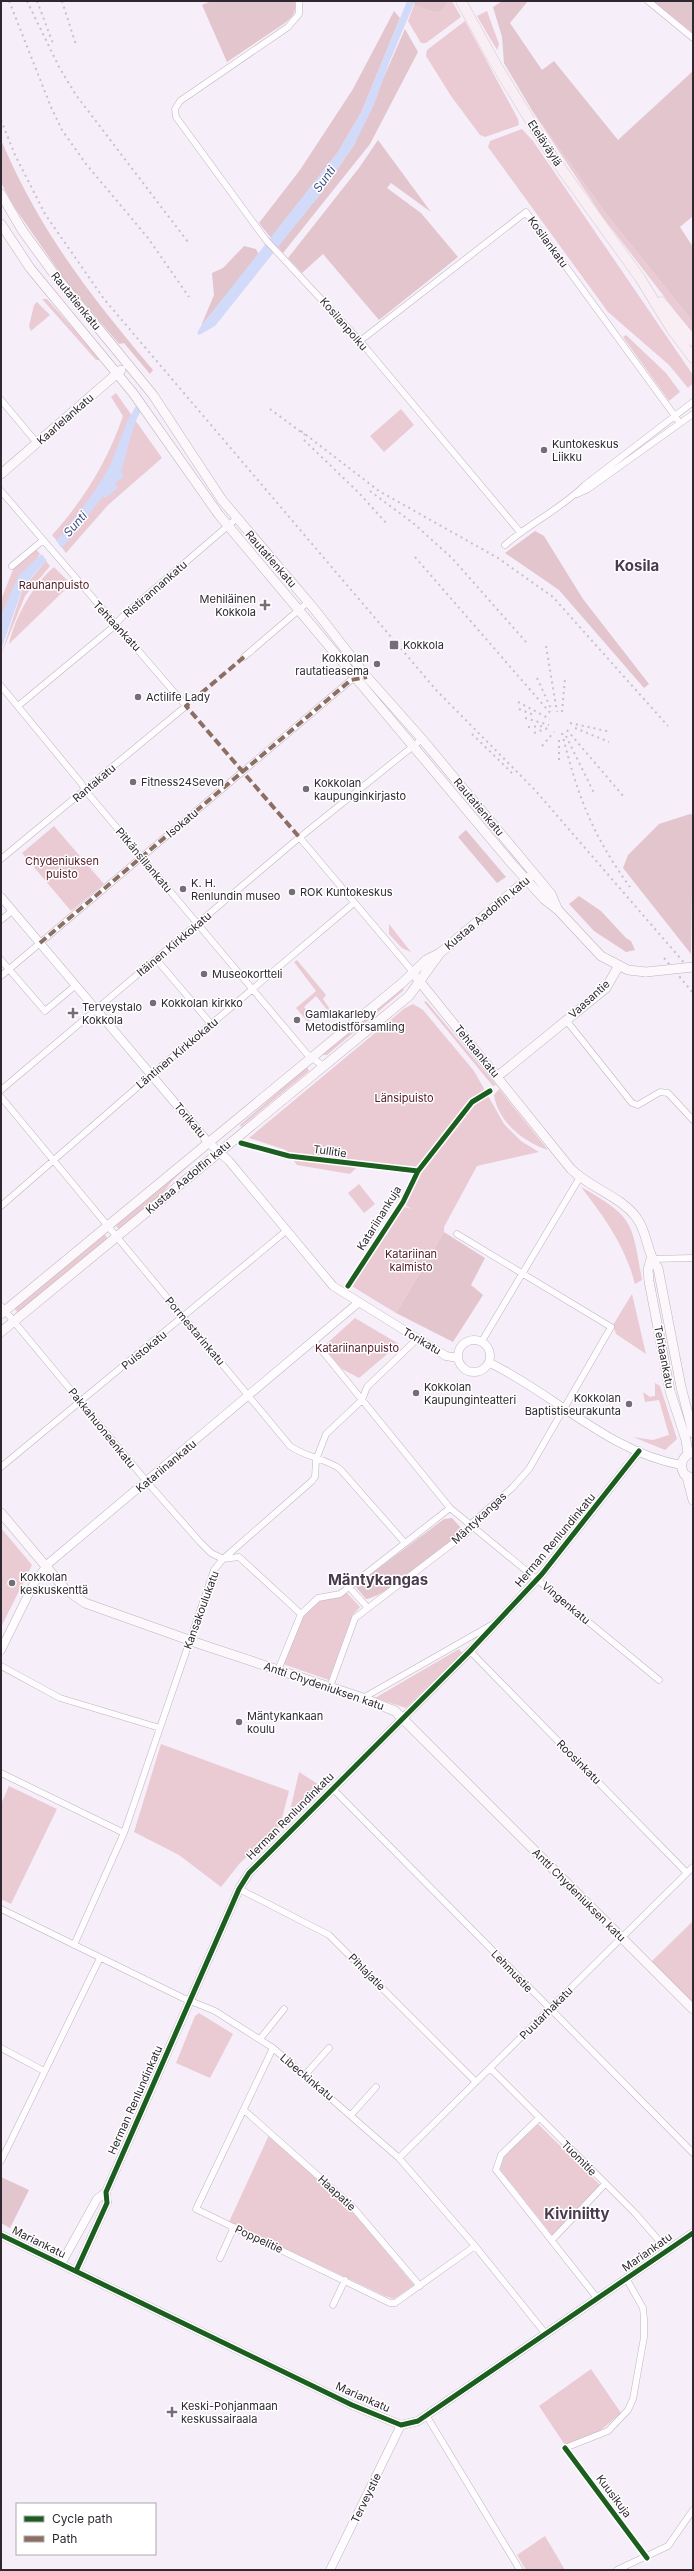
<svg xmlns="http://www.w3.org/2000/svg" width="694" height="2571" font-family="Inter,sans-serif">
  <style>
    .green { fill: #eacbd3 }
    .forest { fill: #e3c5cd }
    .water { fill: #d2dafa }
    .pier { fill: #f6eef9 }
    .lines { fill: none; stroke-linecap: round; stroke-linejoin: round }
    .minor-casing { stroke: #bcb5bf; stroke-width: 7 }
    .tertiary-casing { stroke: #bcb5bf; stroke-width: 9 }
    .secondary-casing { stroke: #bcb5bf; stroke-width: 10 }
    .trunk-casing { stroke: #d2ced3; stroke-width: 11 }
    .minor { stroke: #fefcfe; stroke-width: 6 }
    .tertiary { stroke: #fefcfe; stroke-width: 8 }
    .secondary { stroke: #fbf7fb; stroke-width: 9 }
    .trunk { stroke: #f8eef4; stroke-width: 10 }
    .rail { stroke: #c5c3c5; stroke-width: 2; stroke-dasharray: 2 4; stroke-linecap: butt }
    .secondary-bridge-casing { stroke: #bcb5bf; stroke-width: 10; stroke-linecap: butt }
    .secondary-bridge { stroke: #fbf7fb; stroke-width: 9 }
    .quiet { stroke: #8d6e63; stroke-width: 4; stroke-dasharray: 8 4; stroke-linecap: butt }
    .cycleway-casing { stroke: #fff; stroke-width: 8 }
    .cycleway { stroke: #1b5e20; stroke-width: 5 }
    .poi-dot { fill: #756d77; stroke: #fff; stroke-width: 1.5 }
    .labels { text-anchor: middle; dominant-baseline: central; stroke-width: 3; stroke-linejoin: round; paint-order: stroke }
    .street-label { font-size: 11px; fill: #2f2831; stroke: #fff }
    .poi-label { font-size: 11px; fill: #2f2831; stroke: #fff; text-anchor: start }
    .park-label { font-size: 11px; fill: #531825; stroke: #fff }
    .water-label { font-size: 12px; font-style: italic; fill: #3f5184; stroke: #fff }
    .district-label { font-size: 15px; font-weight: bold; fill: #493a4d; stroke: #fff }
  </style>
  <rect width="100%" height="100%" fill="#f6eef9"/>
  <path class="green" d="M446 1H452L461 17 426 43H421L408 21 414 5 433 12Z
    M487 11 499 44 497 50 477 16Z
    M465 21 518 119 519 125 485 137 480 135 451 96 426 56 427 50Z
    M533 112 607 215 693 322V334L602 216Z
    M522 129 533 141 693 375V383L688 388 669 365 608 312 488 147 490 141Z
    M42 299H47L101 360H96Z
    M37 302 50 315 31 331 29 326 34 305Z
    M626 335 666 373 680 392 669 401 623 337Z
    M116 393 162 458 108 505 66 553 52 535C84 500 108 460 123 416L111 397Z
    M401 409 414 425 384 452 370 436Z
    M36 549 40 554 1 615V600L14 567Z
    M46 561 50 566 25 596 1 655 23 588Z
    M54 567 71 584 9 644C15 617 33 585 54 567Z
    M54 826 104 884 71 911 22 853Z
    M389 924 411 952 402 948 389 934Z
    M297 960 326 995 323 999 331 1011 329 1012 316 996 304 1007 312 1018 308 1022 296 1008 316 991 294 962Z
    M403 988 404 990 327 1055H322Z
    M426 1001 496 1085 493 1086 483 1074 424 1002Z
    M413 1004 423 1010 474 1071 504 1124 521 1141 539 1152 477 1166 444 1227V1232L396 1313 350 1285 401 1206 412 1209 402 1204 419 1170 359 1165 350 1174 297 1165 286 1150 249 1138 405 1008Z
    M307 1067 309 1071 241 1127 240 1125Z
    M499 1089 548 1150C524 1142 498 1122 494 1095Z
    M195 1160 173 1180 160 1196 119 1229 114 1224Z
    M359 1184 375 1204 364 1213 348 1193Z
    M581 1187C634 1217 632 1222 642 1280L635 1284C625 1246 605 1218 581 1187Z
    M104 1233 108 1239 18 1313 14 1308Z
    M632 1294 646 1354 616 1334 613 1325Z
    M355 1318 399 1344 359 1378 342 1369 323 1347Z
    M655 1383 660 1386 677 1439 665 1450 633 1437 653 1440 669 1435 659 1400 645 1402 643 1392 650 1397 655 1396Z
    M1 1528 32 1565 1 1627Z
    M347 1593 360 1607 352 1616 329 1680 283 1664C292 1644 298 1614 318 1602 327 1597 338 1599 347 1593Z
    M459 1649 462 1653 406 1708 375 1698Z
    M161 1744 289 1791 280 1826 240 1863 221 1887 179 1855 134 1832Z
    M299 1772 321 1786 288 1819Z
    M9 1786 57 1809 11 1904 1 1899V1804Z
    M693 1921V2004L651 1962Z
    M199 2013 233 2034 210 2078 176 2063 195 2016Z
    M538 2124 600 2185 552 2235 500 2169 504 2156Z
    M269 2135 351 2210 414 2285 394 2299 385 2296 229 2222Z
    M591 2369 621 2413 600 2431 565 2445 539 2406Z
    M545 2536 565 2570H526L517 2555Z"/>
  <path class="forest" d="M211 1H295C296 12 294 16 285 23L227 62 202 5Z
    M415 1H446L447 2 442 10 433 12 414 5Z
    M502 1H528L510 23 542 70 554 61 618 140 693 71V216L680 227 693 247V322L607 215 533 112 504 63 502 37 493 7Z
    M653 1H693V33Z
    M394 11 400 18 361 113 338 152 271 238 259 223 300 170 353 89Z
    M405 29 418 52 370 144 283 253 277 246 318 197 354 145Z
    M1 140C41 233 89 294 153 370L150 374 124 343 119 344 64 279 15 208 1 183Z
    M378 140 431 212 391 183 387 188 421 213 458 257 379 320 323 254 302 273 288 258 359 168Z
    M244 246 256 249 259 255 201 326 214 295 212 273 223 268Z
    M535 531 544 536 583 599 649 684 644 688 559 590 505 553Z
    M690 814 693 815 691 954 623 868 628 855 659 824Z
    M466 830 506 877 497 883 458 837Z
    M579 896 601 911 626 938 631 941 635 950 626 952 594 931 569 904Z
    M444 1232 485 1258 471 1285 483 1295 453 1342 396 1313Z
    M452 1518 462 1529 456 1537C438 1551 386 1597 366 1599L355 1586 444 1519Z
    M1 2177 29 2190 10 2228 1 2223Z"/>
  <path class="water" d="M407 1H415L389 63 374 105 354 145 318 197 215 326 199 335 197 333 201 326 338 152 361 113Z
    M136 406 141 411C131 427 127 453 121 472L124 476 115 484 118 488 105 498 103 496 67 542 46 561 23 587 1 650V615L19 575 63 534 94 492 110 466 128 420Z"/>
  <path class="pier" d="M55 539 62 549 48 562 40 552Z"/>
  <g class="lines">
    <defs>
      <path id="minor" d="M299 1V14L288 27 180 101 175 109 176 117 266 240 360 341 520 532
        M648 1 693 38
        M360 341 526 212 680 423
        M1 400 37 443
        M1 491 186 706 1 859
        M577 494 588 489 693 414
        M505 545C530 523 561 509 585 485L693 402
        M12 566 42 541
        M244 657 308 602
        M1 686 81 783 85 790 307 1054 323 1066
        M18 706 112 628 123 616 237 518
        M300 838 413 972
        M1 920 13 910
        M156 959 211 1024
        M1 960 45 1011 76 985
        M1 976 351 680 359 678
        M566 1020 632 1103 638 1105 660 1092 668 1093 693 1120
        M1 1090 294 842 422 739
        M1 1097 290 1446C307 1458 325 1458 340 1469L405 1543
        M1 1206 157 1070 354 903
        M651 1259 693 1258
        M1 1306 147 1482 200 1542 211 1553 223 1559 239 1557 301 1614
        M482 1341 580 1177
        M315 1342 450 1508 659 1680
        M1 1467 286 1231
        M349 1587 367 1607
        M470 1651 687 1873
        M1 1666 60 1698 160 1728
        M278 1670 301 1614 318 1598 340 1594 450 1508
        M330 1687 355 1618 465 1534 469 1530 471 1524 512 1488 529 1469 611 1327 457 1234
        M363 1698 493 1624
        M1 1773 124 1833
        M332 1788 693 2153
        M239 1889 329 1935 476 2082
        M1 1909 183 1998 215 2011 273 2048 399 2158 475 2246 545 2333
        M74 1945 124 1833 214 1570 223 1559 312 1481 315 1477 316 1460 326 1434 362 1400 367 1387 417 1339
        M260 2039 284 2009
        M1 2048 44 2071
        M273 2048 196 2209 390 2303H395L475 2246
        M490 2068 635 2213 667 2250
        M305 2075 329 2048
        M244 2110 351 2205 420 2286
        M351 2115 376 2087
        M539 2118 501 2155 496 2170 597 2298
        M399 2158 693 1867
        M1 2161 100 1958
        M552 2240 605 2184
        M220 2258 234 2227
        M333 2305 345 2280
        M426 2415 520 2570
        M565 2448 608 2431 628 2410 633 2399 644 2337V2319L643 2308 626 2278
        M617 2570 668 2546 693 2510"/>
      <path id="tertiary" d="M1 897 208 1142 229 1161 333 1286 446 1356 458 1358
        M458 1356a16 16 0 1 1 32 0a16 16 0 1 1-32 0Z
        M490 1363C554 1394 609 1452 681 1465
        M1 1650 34 1583 49 1563 358 1303
        M1 2235 352 2405 401 2425 418 2421 693 2233
        M61 2264 97 2199 106 2192
        M76 2271 107 2203 106 2192 239 1889 249 1873 470 1651 542 1574 639 1451
        M330 2570 401 2425"/>
      <path id="secondary" d="M1 194 22 230 54 274 153 395 222 500 315 610 367 677 422 739 551 894 557 908
        M1 224 30 268 133 393 219 515 512 864 544 899 558 910 601 956 628 970 646 972
        M1 474 121 370
        M416 977 571 1169C590 1188 620 1196 636 1217 648 1232 646 1253 658 1268L681 1387 693 1433
        M498 1076 606 988 618 967
        M651 1259 648 1270 649 1281 670 1391 686 1440 688 1454
        M1 1314 402 983 426 960 440 953 531 876
        M1 1332 409 996 440 953
        M693 1452C682 1456 679 1464 684 1474L693 1479
        M687 1477 693 1500
        M1 1513 65 1589 85 1603 203 1645 363 1698 395 1711 693 2009"/>
      <path id="trunk" d="M461 1 495 63 550 153 640 278 672 330 693 358
        M661 302 693 341"/>
    </defs>
    <use href="#minor" class="minor-casing"/>
    <use href="#tertiary" class="tertiary-casing"/>
    <use href="#secondary" class="secondary-casing"/>
    <use href="#trunk" class="trunk-casing"/>
    <use href="#minor" class="minor"/>
    <use href="#tertiary" class="tertiary"/>
    <use href="#secondary" class="secondary"/>
    <use href="#trunk" class="trunk"/>
    <path class="rail" d="M9 1 51 107 62 130 86 164 148 238 189 297
      M27 1 59 67 76 95 188 242
      M37 1 54 46
      M62 1 76 45
      M1 120 15 155 45 214 104 299 437 691 535 790 693 973
      M270 409 305 435
      M301 431 379 491 498 558 553 597 668 726
      M304 440 360 494 387 524
      M370 491 413 523 452 558 526 642
      M415 557 552 715
      M546 646 557 712
      M537 678 552 711
      M518 702 550 719
      M519 709 534 715
      M562 712 565 678
      M525 718 549 725
      M570 723 611 732
      M528 727 544 726
      M575 728 609 742
      M567 730 624 797
      M534 733 548 728
      M562 733C577 794 592 835 630 887
      M472 734 512 773
      M566 736 595 795
      M542 746 554 732
      M559 760V736
      M664 958 693 993"/>
    <defs>
      <path id="secondary-bridge" d="M646 972 693 967"/>
    </defs>
    <use href="#secondary-bridge" class="secondary-bridge-casing"/>
    <use href="#secondary-bridge" class="secondary-bridge"/>
    <path class="quiet" d="M244 657 186 706 300 838
      M40 943 351 680 367 677"/>
    <defs>
      <path id="cycleway" d="M241 1143 289 1156 418 1171
        M348 1286 403 1202 418 1171 472 1102 490 1091
        M1 2235 352 2405 401 2425 418 2421 693 2233
        M76 2271 107 2203 106 2192 239 1889 249 1873 470 1651 542 1574 639 1451
        M565 2448 647 2558"/>
    </defs>
    <use href="#cycleway" class="cycleway-casing"/>
    <use href="#cycleway" class="cycleway"/>
  </g>
  <g class="poi-dot">
    <circle cx="544" cy="450" r="4"/>
    <path d="M263 599h4v4h4v4h-4v4h-4v-4h-4v-4h4z"/>
    <rect x="389" y="640" width="10" height="10" rx="2"/>
    <circle cx="377" cy="664" r="4"/>
    <circle cx="138" cy="697" r="4"/>
    <circle cx="133" cy="782" r="4"/>
    <circle cx="306" cy="789" r="4"/>
    <circle cx="183" cy="889" r="4"/>
    <circle cx="292" cy="892" r="4"/>
    <circle cx="204" cy="974" r="4"/>
    <circle cx="153" cy="1003" r="4"/>
    <path d="M71 1007h4v4h4v4h-4v4h-4v-4h-4v-4h4z"/>
    <circle cx="297" cy="1020" r="4"/>
    <circle cx="416" cy="1393" r="4"/>
    <circle cx="629" cy="1404" r="4"/>
    <circle cx="12" cy="1583" r="4"/>
    <circle cx="239" cy="1722" r="4"/>
    <path d="M170 2406h4v4h4v4h-4v4h-4v-4h-4v-4h4z"/>
  </g>
  <g class="labels">
    <g class="street-label">
      <text transform="translate(545 143) rotate(57)">Eteläväylä</text>
      <text transform="translate(548 242) rotate(54)">Kosilankatu</text>
      <text transform="translate(76 301) rotate(51)">Rautatienkatu</text>
      <text transform="translate(344 324) rotate(49)">Kosilanpolku</text>
      <text transform="translate(65 419) rotate(-41)">Kaarlelankatu</text>
      <text transform="translate(271 559) rotate(49)">Rautatienkatu</text>
      <text transform="translate(155 589) rotate(-41)">Ristirannankatu</text>
      <text transform="translate(117 626) rotate(47)">Tehtaankatu</text>
      <text transform="translate(94 783) rotate(-40)">Rantakatu</text>
      <text transform="translate(479 807) rotate(50)">Rautatienkatu</text>
      <text transform="translate(182 823) rotate(-40)">Isokatu</text>
      <text transform="translate(144 860) rotate(50)">Pitkänsillankatu</text>
      <text transform="translate(487 913) rotate(-40)">Kustaa Aadolfin katu</text>
      <text transform="translate(174 944) rotate(-40)">Itäinen Kirkkokatu</text>
      <text transform="translate(589 999) rotate(-42)">Vaasantie</text>
      <text transform="translate(477 1051) rotate(51)">Tehtaankatu</text>
      <text transform="translate(177 1053) rotate(-40)">Läntinen Kirkkokatu</text>
      <text transform="translate(190 1120) rotate(50)">Torikatu</text>
      <text transform="translate(330 1151) rotate(8)">Tullitie</text>
      <text transform="translate(188 1177) rotate(-40)">Kustaa Aadolfin katu</text>
      <text transform="translate(379 1218) rotate(-58)">Katariinankuja</text>
      <text transform="translate(195 1331) rotate(50)">Pormestarinkatu</text>
      <text transform="translate(422 1341) rotate(30)">Torikatu</text>
      <text transform="translate(144 1350) rotate(-39)">Puistokatu</text>
      <text transform="translate(664 1357) rotate(79)">Tehtaankatu</text>
      <text transform="translate(102 1428) rotate(51)">Pakkahuoneenkatu</text>
      <text transform="translate(166 1466) rotate(-40)">Katariinankatu</text>
      <text transform="translate(479 1518) rotate(-43)">Mäntykangas</text>
      <text transform="translate(555 1540) rotate(-50)">Herman Renlundinkatu</text>
      <text transform="translate(566 1603) rotate(40)">Vingenkatu</text>
      <text transform="translate(201 1610) rotate(-70)">Kansakoulukatu</text>
      <text transform="translate(324 1686) rotate(19)">Antti Chydeniuksen katu</text>
      <text transform="translate(579 1762) rotate(45)">Roosinkatu</text>
      <text transform="translate(290 1816) rotate(-45)">Herman Renlundinkatu</text>
      <text transform="translate(579 1895) rotate(45)">Antti Chydeniuksen katu</text>
      <text transform="translate(512 1971) rotate(46)">Lehmustie</text>
      <text transform="translate(367 1972) rotate(45)">Pihlajatie</text>
      <text transform="translate(546 2013) rotate(-45)">Puutarhakatu</text>
      <text transform="translate(307 2077) rotate(40)">Libeckinkatu</text>
      <text transform="translate(135 2100) rotate(-66)">Herman Renlundinkatu</text>
      <text transform="translate(579 2158) rotate(45)">Tuomitie</text>
      <text transform="translate(337 2193) rotate(43)">Haapatie</text>
      <text transform="translate(259 2239) rotate(25)">Poppelitie</text>
      <text transform="translate(39 2242) rotate(26)">Mariankatu</text>
      <text transform="translate(647 2252) rotate(-35)">Mariankatu</text>
      <text transform="translate(363 2397) rotate(24)">Mariankatu</text>
      <text transform="translate(614 2496) rotate(53)">Kuusikuja</text>
      <text transform="translate(366 2498) rotate(-64)">Terveystie</text>
    </g>
    <g class="poi-label">
      <text x="552" y="444">Kuntokeskus<tspan x="552" dy="13">Liikku</tspan></text>
      <text x="256" y="599" text-anchor="end">Mehiläinen<tspan x="256" dy="13">Kokkola</tspan></text>
      <text x="403" y="645">Kokkola</text>
      <text x="369" y="658" text-anchor="end">Kokkolan<tspan x="369" dy="13">rautatieasema</tspan></text>
      <text x="146" y="697">Actilife Lady</text>
      <text x="141" y="782">Fitness24Seven</text>
      <text x="314" y="783">Kokkolan<tspan x="314" dy="13">kaupunginkirjasto</tspan></text>
      <text x="191" y="883">K. H.<tspan x="191" dy="13">Renlundin museo</tspan></text>
      <text x="300" y="892">ROK Kuntokeskus</text>
      <text x="212" y="974">Museokortteli</text>
      <text x="161" y="1003">Kokkolan kirkko</text>
      <text x="82" y="1007">Terveystalo<tspan x="82" dy="13">Kokkola</tspan></text>
      <text x="305" y="1014">Gamlakarleby<tspan x="305" dy="13">Metodistförsamling</tspan></text>
      <text x="424" y="1387">Kokkolan<tspan x="424" dy="13">Kaupunginteatteri</tspan></text>
      <text x="621" y="1398" text-anchor="end">Kokkolan<tspan x="621" dy="13">Baptistiseurakunta</tspan></text>
      <text x="20" y="1577">Kokkolan<tspan x="20" dy="13">keskuskenttä</tspan></text>
      <text x="247" y="1716">Mäntykankaan<tspan x="247" dy="13">koulu</tspan></text>
      <text x="181" y="2406">Keski-Pohjanmaan<tspan x="181" dy="13">keskussairaala</tspan></text>
    </g>
    <g class="park-label">
      <text x="54" y="585">Rauhanpuisto</text>
      <text x="62" y="861">Chydeniuksen<tspan x="62" dy="13">puisto</tspan></text>
      <text x="404" y="1098">Länsipuisto</text>
      <text x="411" y="1254">Katariinan<tspan x="411" dy="13">kalmisto</tspan></text>
      <text x="357" y="1348">Katariinanpuisto</text>
    </g>
    <g class="water-label">
      <text transform="translate(324 179) rotate(-54)">Sunti</text>
      <text transform="translate(75 524) rotate(-49)">Sunti</text>
    </g>
    <g class="district-label">
      <text x="637" y="565">Kosila</text>
      <text x="378" y="1579">Mäntykangas</text>
      <text x="577" y="2213">Kiviniitty</text>
    </g>
  </g>
  <rect width="694" height="2571" fill="none" stroke="#2f2831" stroke-width="4"/>
  <rect x="16" y="2503" width="140" height="52" fill="#ffffff" stroke="#aca9ad"/>
  <rect x="24" y="2516" width="20" height="6" fill="#1b5e20" stroke="#aca9ad"/>
  <text x="52" y="2523" font-size="12" fill="#2f2831">Cycle path</text>
  <rect x="24" y="2536" width="20" height="6" fill="#8d6e63" stroke="#aca9ad"/>
  <text x="52" y="2543" font-size="12" fill="#2f2831">Path</text>
</svg>
